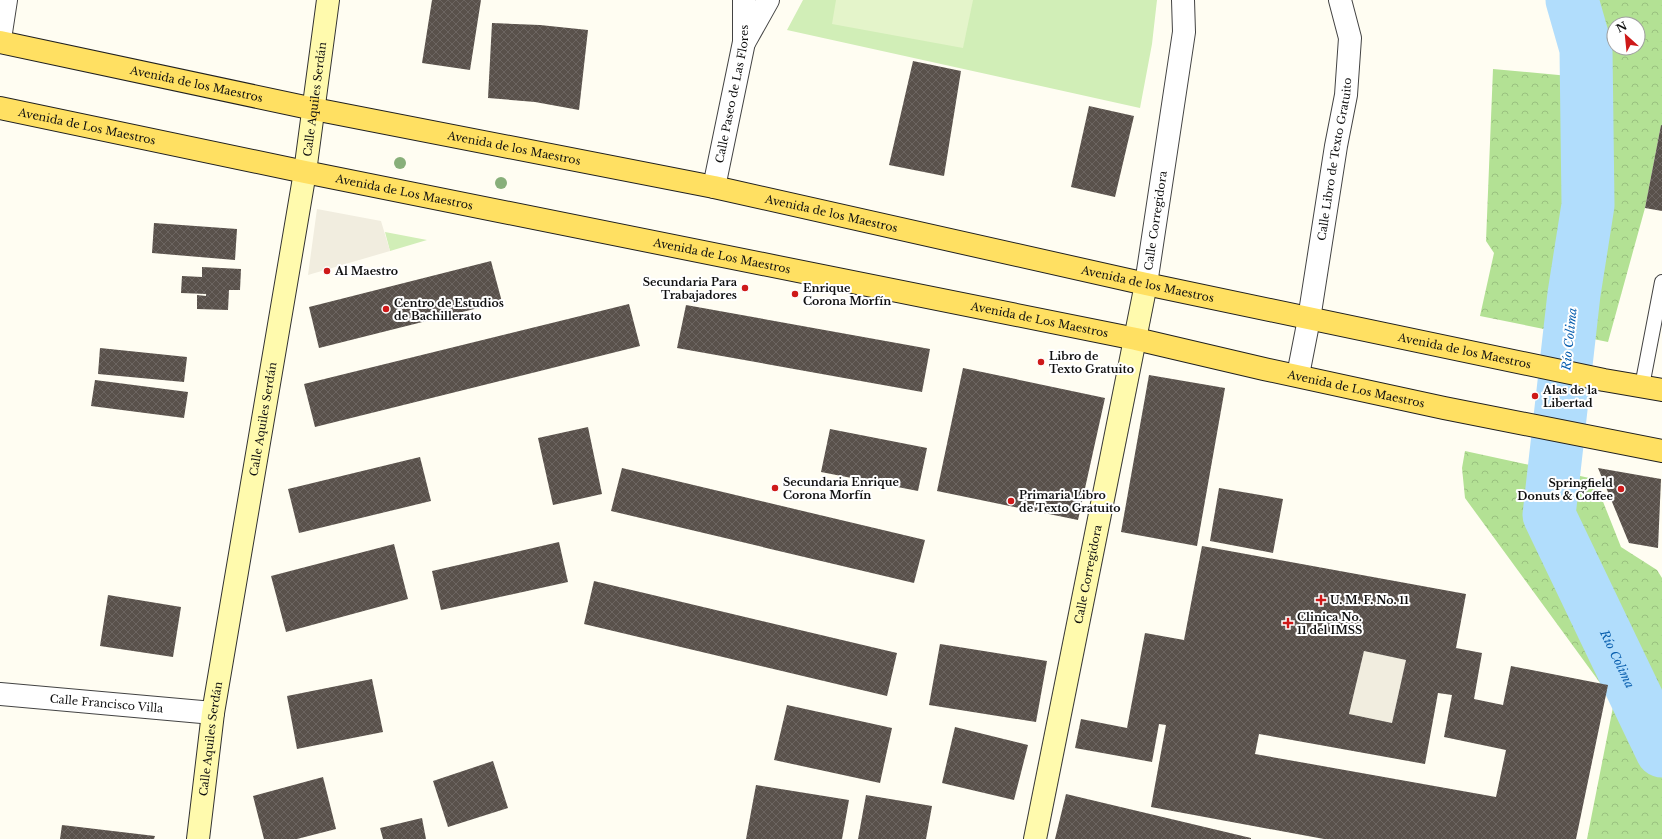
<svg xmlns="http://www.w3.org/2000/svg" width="1662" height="839" font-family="'Libre Baskerville',serif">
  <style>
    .forest { fill: url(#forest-crowns); fill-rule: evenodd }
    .garden { fill: #d1eeb7 }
    .pitch { fill: #e4f4ca }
    .plaza { fill: #f1eddf }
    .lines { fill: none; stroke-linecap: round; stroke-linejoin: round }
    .river { stroke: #b1ddfc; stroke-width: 53 }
    .building { fill: url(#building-cross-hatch); fill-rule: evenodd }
    .lane-casing { stroke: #434343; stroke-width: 16 }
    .street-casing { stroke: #434343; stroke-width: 24 }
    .secondary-casing { stroke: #323232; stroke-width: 24 }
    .primary-casing { stroke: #212121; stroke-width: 24 }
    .lane { stroke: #fff; stroke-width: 14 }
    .street { stroke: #fff; stroke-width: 22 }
    .secondary { stroke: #fffaad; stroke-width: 22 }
    .primary { stroke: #ffe062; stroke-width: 22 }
    .tree { fill: #88af7a }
    .poi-dot { fill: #ce1919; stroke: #fff; stroke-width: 1.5 }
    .labels { text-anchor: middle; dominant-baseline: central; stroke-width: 4; stroke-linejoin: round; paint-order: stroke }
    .street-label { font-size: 11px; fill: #101010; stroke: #fff }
    .poi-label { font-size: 11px; font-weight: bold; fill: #101010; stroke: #fff; text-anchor: start }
    .water-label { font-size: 12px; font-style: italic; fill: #0b60af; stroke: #fff }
  </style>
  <defs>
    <pattern id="forest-crowns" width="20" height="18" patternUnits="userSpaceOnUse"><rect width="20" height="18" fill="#b3e194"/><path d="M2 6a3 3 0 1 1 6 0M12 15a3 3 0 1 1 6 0" fill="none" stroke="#99c07f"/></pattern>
    <pattern id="building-cross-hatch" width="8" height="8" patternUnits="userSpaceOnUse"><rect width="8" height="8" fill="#59514b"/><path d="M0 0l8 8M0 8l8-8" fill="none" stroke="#6c6561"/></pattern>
  </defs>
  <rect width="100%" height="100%" fill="#fffdf2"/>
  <path class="forest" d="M1591 0H1662V125H1661L1645 208 1608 342 1480 316 1494 253 1486 241 1493 69 1601 79ZM1614 24H1638V48H1614Z
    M1465 451 1594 479 1621 547 1657 570 1662 578V839H1587L1614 702 1465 498 1462 468Z"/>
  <path class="garden" d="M803 0H1157L1152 44 1140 108 787 30Z
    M385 232 427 240 390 251Z"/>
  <path class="pitch" d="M836 0H973L963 48 832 24Z"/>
  <path class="plaza" d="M317 209 381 221 390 251 308 275Z
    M1364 651 1406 660 1392 723 1349 714Z"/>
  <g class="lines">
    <path class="river" id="s1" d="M1572 0 1586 49 1588 205 1574 294 1549 515 1662 751"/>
  </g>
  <path class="building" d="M432 0H481L470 70 422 63Z
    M492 23 540 25 588 30 579 110 535 102 488 98Z
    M913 61 961 71 944 176 889 165Z
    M1089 106 1134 116 1115 197 1071 187Z
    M1661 125H1662V211L1645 208Z
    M154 223 237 229 235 260 152 253Z
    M491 261 502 302 319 348 309 307Z
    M202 267 241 269 240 290H229L228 310 197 309V295L206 296V294L181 293 182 276 202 277Z
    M629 304 640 346 315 427 304 384Z
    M686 305 930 349 922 392 677 348Z
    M100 348 187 357 184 382 98 374Z
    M963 368 1105 398 1078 520 937 491Z
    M1149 375 1225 388 1197 546 1121 532Z
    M95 380 188 392 184 418 91 406Z
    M588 427 602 494 553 505 538 438Z
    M830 429 927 448 918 491 821 472Z
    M420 457 431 501 299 533 288 489Z
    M622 468 925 540 914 583 611 511Z
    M1598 468 1661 479 1658 548 1629 543Z
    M1219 488 1283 499 1273 553 1210 541Z
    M559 542 568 582 441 610 432 571Z
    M394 544 408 599 286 632 271 576Z
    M1202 546 1466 594 1456 648 1482 653 1474 699 1503 705 1511 666 1608 685 1576 839H1324L1151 807 1166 725 1159 724 1152 762 1075 748 1081 719 1127 728 1145 633 1184 640ZM1364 651 1406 660 1392 723 1349 714ZM1438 693 1452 695 1444 737 1506 750 1496 797 1255 754 1259 734 1425 764Z
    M594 581 897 653 887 696 584 624Z
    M108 595 181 607 173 657 100 646Z
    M940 644 1047 661 1036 722 929 705Z
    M372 679 383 732 297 749 287 696Z
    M787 705 892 728 880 783 774 760Z
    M955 727 1028 745 1014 800 942 783Z
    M493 761 508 808 448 827 433 781Z
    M323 777 336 829 297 839H264L253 796Z
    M756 785 849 800 842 839H746Z
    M1066 794 1251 838V839H1055Z
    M866 795 932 806 926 839H858Z
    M422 818 426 839H383L380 828Z
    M62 825 155 836 154 839H60Z"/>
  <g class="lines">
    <defs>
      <path id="lane" d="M1642 386 1662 282"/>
      <g id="street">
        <path d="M0 39 6 0"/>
        <path d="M745 41 768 0"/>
        <path id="s2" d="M714 187 744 42V0"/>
        <path id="s3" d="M1146 284 1184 32 1183 0"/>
        <path id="s4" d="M1298 375 1309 319 1336 146 1346 95 1350 38 1340 0"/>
        <path id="s5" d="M0 694 213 713"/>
      </g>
      <g id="secondary">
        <path id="s6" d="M198 839 213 713 305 172 328 0"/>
        <path id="s7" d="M1035 839 1146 284"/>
      </g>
      <g id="primary">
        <path id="s8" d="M0 42 314 109 714 187 1146 284 1604 380 1662 390"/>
        <path id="s9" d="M0 108 305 172 1136 339 1264 369 1444 408 1662 451"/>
      </g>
    </defs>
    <use href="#lane" class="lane-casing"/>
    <use href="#street" class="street-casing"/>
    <use href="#secondary" class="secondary-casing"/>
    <use href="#primary" class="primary-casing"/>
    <use href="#lane" class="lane"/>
    <use href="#street" class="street"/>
    <use href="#secondary" class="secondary"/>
    <use href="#primary" class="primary"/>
  </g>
  <g class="tree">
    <circle cx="400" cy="163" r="6"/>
    <circle cx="501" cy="183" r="6"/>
  </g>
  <g class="poi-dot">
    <circle cx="327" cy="271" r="4"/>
    <circle cx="745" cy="288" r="4"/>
    <circle cx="795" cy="294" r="4"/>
    <circle cx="386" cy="309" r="4"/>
    <circle cx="1041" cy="362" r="4"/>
    <circle cx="1535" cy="396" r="4"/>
    <circle cx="775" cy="488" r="4"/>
    <circle cx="1621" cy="489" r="4"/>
    <circle cx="1011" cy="501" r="4"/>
    <path d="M1319 594h4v4h4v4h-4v4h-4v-4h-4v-4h4z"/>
    <path d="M1286 617h4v4h4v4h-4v4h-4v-4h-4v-4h4z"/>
  </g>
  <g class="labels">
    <g class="street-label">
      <text stroke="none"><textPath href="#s8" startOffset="201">Avenida de los Maestros</textPath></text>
      <text stroke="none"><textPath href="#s2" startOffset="95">Calle Paseo de Las Flores</textPath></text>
      <text stroke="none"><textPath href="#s6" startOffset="749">Calle Aquiles Serdán</textPath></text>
      <text stroke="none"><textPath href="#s9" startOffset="89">Avenida de Los Maestros</textPath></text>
      <text stroke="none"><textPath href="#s8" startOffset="525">Avenida de los Maestros</textPath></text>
      <text stroke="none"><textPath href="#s4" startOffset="219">Calle Libro de Texto Gratuito</textPath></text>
      <text stroke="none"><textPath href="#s9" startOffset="413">Avenida de Los Maestros</textPath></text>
      <text stroke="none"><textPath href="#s8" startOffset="849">Avenida de los Maestros</textPath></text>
      <text stroke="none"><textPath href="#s3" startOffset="64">Calle Corregidora</textPath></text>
      <text stroke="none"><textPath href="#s9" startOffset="737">Avenida de Los Maestros</textPath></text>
      <text stroke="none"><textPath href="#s8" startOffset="1173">Avenida de los Maestros</textPath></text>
      <text stroke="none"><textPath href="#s9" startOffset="1061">Avenida de Los Maestros</textPath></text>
      <text stroke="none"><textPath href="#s8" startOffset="1497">Avenida de los Maestros</textPath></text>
      <text stroke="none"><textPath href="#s9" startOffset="1385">Avenida de Los Maestros</textPath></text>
      <text stroke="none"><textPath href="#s6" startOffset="425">Calle Aquiles Serdán</textPath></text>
      <text stroke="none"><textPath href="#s7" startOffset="270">Calle Corregidora</textPath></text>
      <text stroke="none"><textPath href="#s5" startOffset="107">Calle Francisco Villa</textPath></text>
      <text stroke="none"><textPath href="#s6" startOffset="101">Calle Aquiles Serdán</textPath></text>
    </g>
    <g class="poi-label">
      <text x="335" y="271">Al Maestro</text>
      <text x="737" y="282" text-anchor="end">Secundaria Para<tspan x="737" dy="13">Trabajadores</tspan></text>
      <text x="803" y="288">Enrique<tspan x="803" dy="13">Corona Morfín</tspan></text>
      <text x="394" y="303">Centro de Estudios<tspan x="394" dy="13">de Bachillerato</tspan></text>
      <text x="1049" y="356">Libro de<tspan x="1049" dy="13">Texto Gratuito</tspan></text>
      <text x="1543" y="390">Alas de la<tspan x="1543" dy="13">Libertad</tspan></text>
      <text x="783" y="482">Secundaria Enrique<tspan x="783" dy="13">Corona Morfín</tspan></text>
      <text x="1613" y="483" text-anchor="end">Springfield<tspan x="1613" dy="13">Donuts &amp; Coffee</tspan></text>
      <text x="1019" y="495">Primaria Libro<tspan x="1019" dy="13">de Texto Gratuito</tspan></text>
      <text x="1330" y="600">U. M. F. No. 11</text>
      <text x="1297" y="617">Clinica No.<tspan x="1297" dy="13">11 del IMSS</tspan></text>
    </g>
    <g class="water-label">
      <text transform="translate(1569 339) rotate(-84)">Río Colima</text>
      <text stroke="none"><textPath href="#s1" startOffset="679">Río Colima</textPath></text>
    </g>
  </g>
  <g transform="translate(1626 36) rotate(333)"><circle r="19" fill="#ffffff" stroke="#9f9f9f"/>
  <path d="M0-3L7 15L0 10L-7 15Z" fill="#ce1919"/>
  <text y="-6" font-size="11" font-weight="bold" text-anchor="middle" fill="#101010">N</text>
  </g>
</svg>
